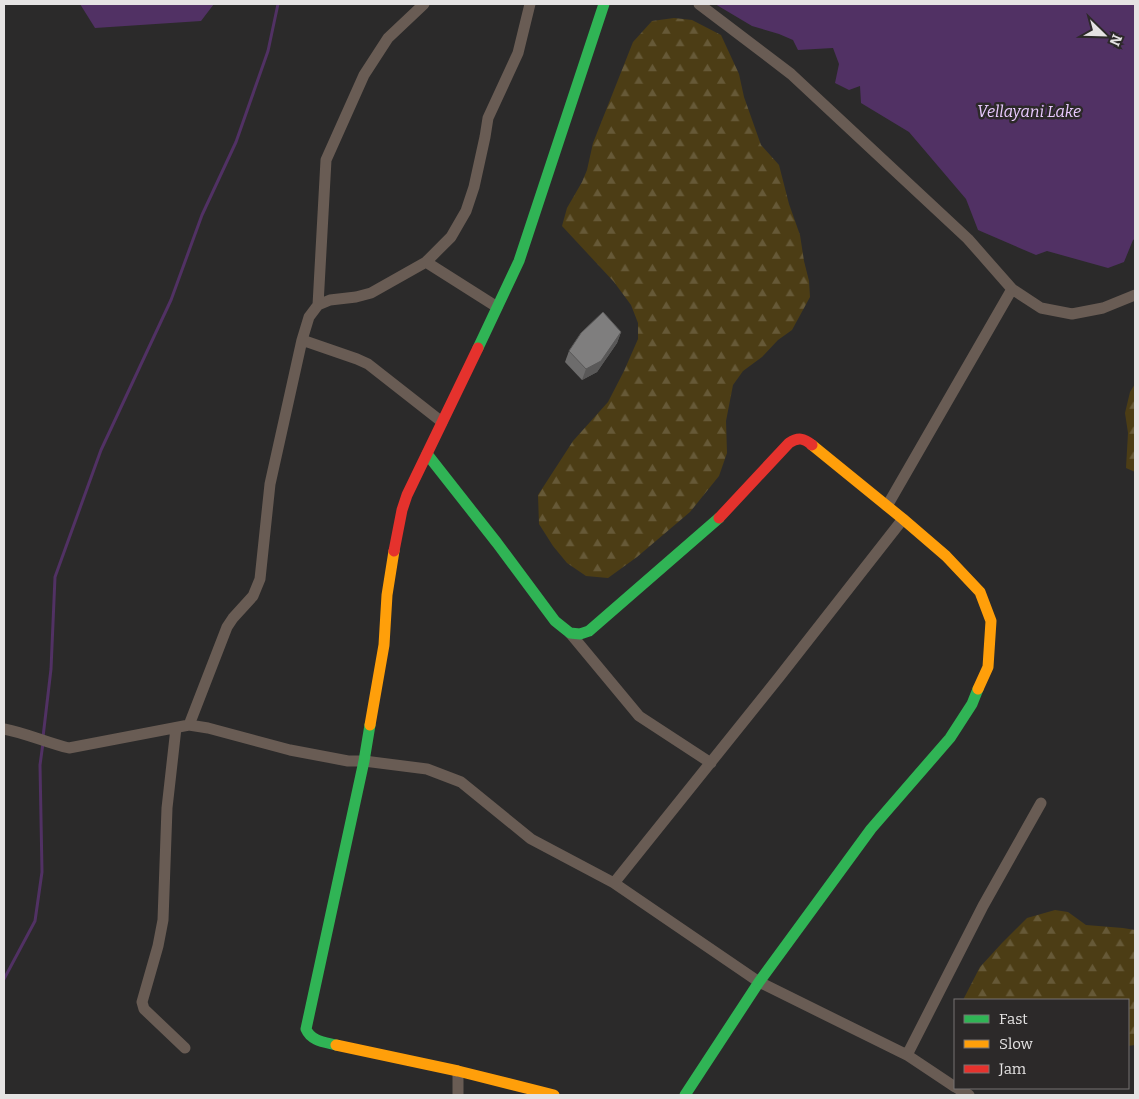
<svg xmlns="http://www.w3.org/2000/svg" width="1139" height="1099" font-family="Bitter,serif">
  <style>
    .forest { fill: url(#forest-firs) }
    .water { fill: #513164 }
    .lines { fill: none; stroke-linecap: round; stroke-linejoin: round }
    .stream { stroke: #513164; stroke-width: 3 }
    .street { stroke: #695c54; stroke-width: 11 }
    .fast { stroke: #30b455; stroke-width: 11 }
    .slow { stroke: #ff9f0a; stroke-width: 11 }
    .jam { stroke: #e5322d; stroke-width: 11 }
    .wall { fill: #6d6c6c }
    .shaded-wall { fill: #595858 }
    .building { fill: #7f7e7e; stroke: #595858 }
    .labels { text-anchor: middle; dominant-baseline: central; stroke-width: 5; stroke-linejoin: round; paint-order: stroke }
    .water-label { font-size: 16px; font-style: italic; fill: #e9cafe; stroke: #2c2929 }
  </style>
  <defs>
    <pattern id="forest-firs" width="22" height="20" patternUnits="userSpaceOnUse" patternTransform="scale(1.25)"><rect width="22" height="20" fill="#4c3d15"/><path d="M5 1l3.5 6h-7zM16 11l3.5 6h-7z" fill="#665937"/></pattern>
  </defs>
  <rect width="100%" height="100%" fill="#2b2a2a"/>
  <path class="forest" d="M674 18 692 20 721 35 739 74 744 97 761 145 779 165 789 204 800 235 804 261 809 281 810 297 792 330 778 340 762 357 743 371 733 385 726 421 727 453 719 476 690 512 637 557 608 578 586 576 567 563 553 546 539 524 538 495 573 441 608 402 624 371 638 339V323L631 305 614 282 562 226 567 208 582 182 587 170 593 143 633 42 652 21Z
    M1135 384V472L1126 468 1128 433 1125 413 1130 392Z
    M1055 910 1068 912 1086 925 1123 928 1135 930V1045L1128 1046V1000H963L980 967 1002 943 1027 918Z"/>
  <path class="water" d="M80 4H214L201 21 95 28Z
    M715 4H1135V239L1133 240 1124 262 1108 268 1047 251 1036 255 978 230 966 199 909 132 861 103 860 86 849 90 835 83 839 64 833 48 798 50 793 40 779 34 752 26Z"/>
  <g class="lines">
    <path class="stream" d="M43 737 51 669 55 577 101 450 171 300 202 215 236 142 268 51 278 4
      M4 979 35 921 42 872 40 765 43 743"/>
    <path class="street" d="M699 4 791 74 968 239 1012 289 1041 308 1072 314 1103 308 1135 295
      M426 262 497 307
      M318 305 326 160 364 75 388 38 424 4
      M302 340 357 359 368 364 442 422
      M887 506 1012 289
      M570 633 639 716 711 763
      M189 725 227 627 233 618 253 596 260 579 270 484 302 340 309 317 318 305 330 300 356 297 371 293 426 262 451 237 466 211 474 187 485 137 488 118 518 53 530 4
      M176 728 167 808 163 920 158 946 142 1002 144 1009 185 1048
      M4 729C26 733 47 743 69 748L189 725 208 728 290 750 348 761H364L427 769 461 782 531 839 614 883 759 982 907 1055 955 1087
      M614 883 780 676 903 519
      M907 1055 983 906 1041 803
      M458 1071V1095
      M957 1088 969 1095"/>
    <path class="fast" d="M478 348 519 261 604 4
      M427 454 497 543 555 621 570 633 580 634 589 631 719 518
      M336 1045C324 1042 311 1041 306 1029L364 761 370 725
      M685 1095 759 982 871 829 950 738 972 704 978 689"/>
    <path class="slow" d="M812 445 903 519 946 556 980 592 991 621 988 667 978 689
      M370 725 384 645 387 595 394 551
      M336 1045 458 1071 554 1095"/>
    <path class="jam" d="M719 518 789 443C798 437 804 438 812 445
      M394 551 402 510 407 495 478 348"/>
  </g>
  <path class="wall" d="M621 332 617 343 597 372 582 380 565 362 569 351Z"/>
  <path class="shaded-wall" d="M621 332 617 343 597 372 582 380 586 369Z"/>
  <path class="building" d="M603 312 621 332 601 361 586 369 569 351 581 333Z"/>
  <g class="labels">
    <g class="water-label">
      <text x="1029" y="111">Vellayani Lake</text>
    </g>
  </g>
  <rect width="1139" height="1099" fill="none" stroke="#e5e3e3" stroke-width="10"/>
  <rect x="954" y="999" width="175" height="90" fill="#2c2929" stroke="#767373"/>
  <rect x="964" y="1015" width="25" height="8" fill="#30b455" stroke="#767373"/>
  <text x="999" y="1024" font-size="15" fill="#e5e3e3">Fast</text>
  <rect x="964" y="1040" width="25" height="8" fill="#ff9f0a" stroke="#767373"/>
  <text x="999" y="1049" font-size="15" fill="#e5e3e3">Slow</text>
  <rect x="964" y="1065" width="25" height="8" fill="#e5322d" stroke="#767373"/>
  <text x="999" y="1074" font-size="15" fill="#e5e3e3">Jam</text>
  <g transform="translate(1104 35) rotate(113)" stroke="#2c2929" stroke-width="4" paint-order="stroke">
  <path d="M0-4L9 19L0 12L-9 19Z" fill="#e5e3e3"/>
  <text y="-8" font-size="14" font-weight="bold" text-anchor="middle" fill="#e5e3e3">N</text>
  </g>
</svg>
